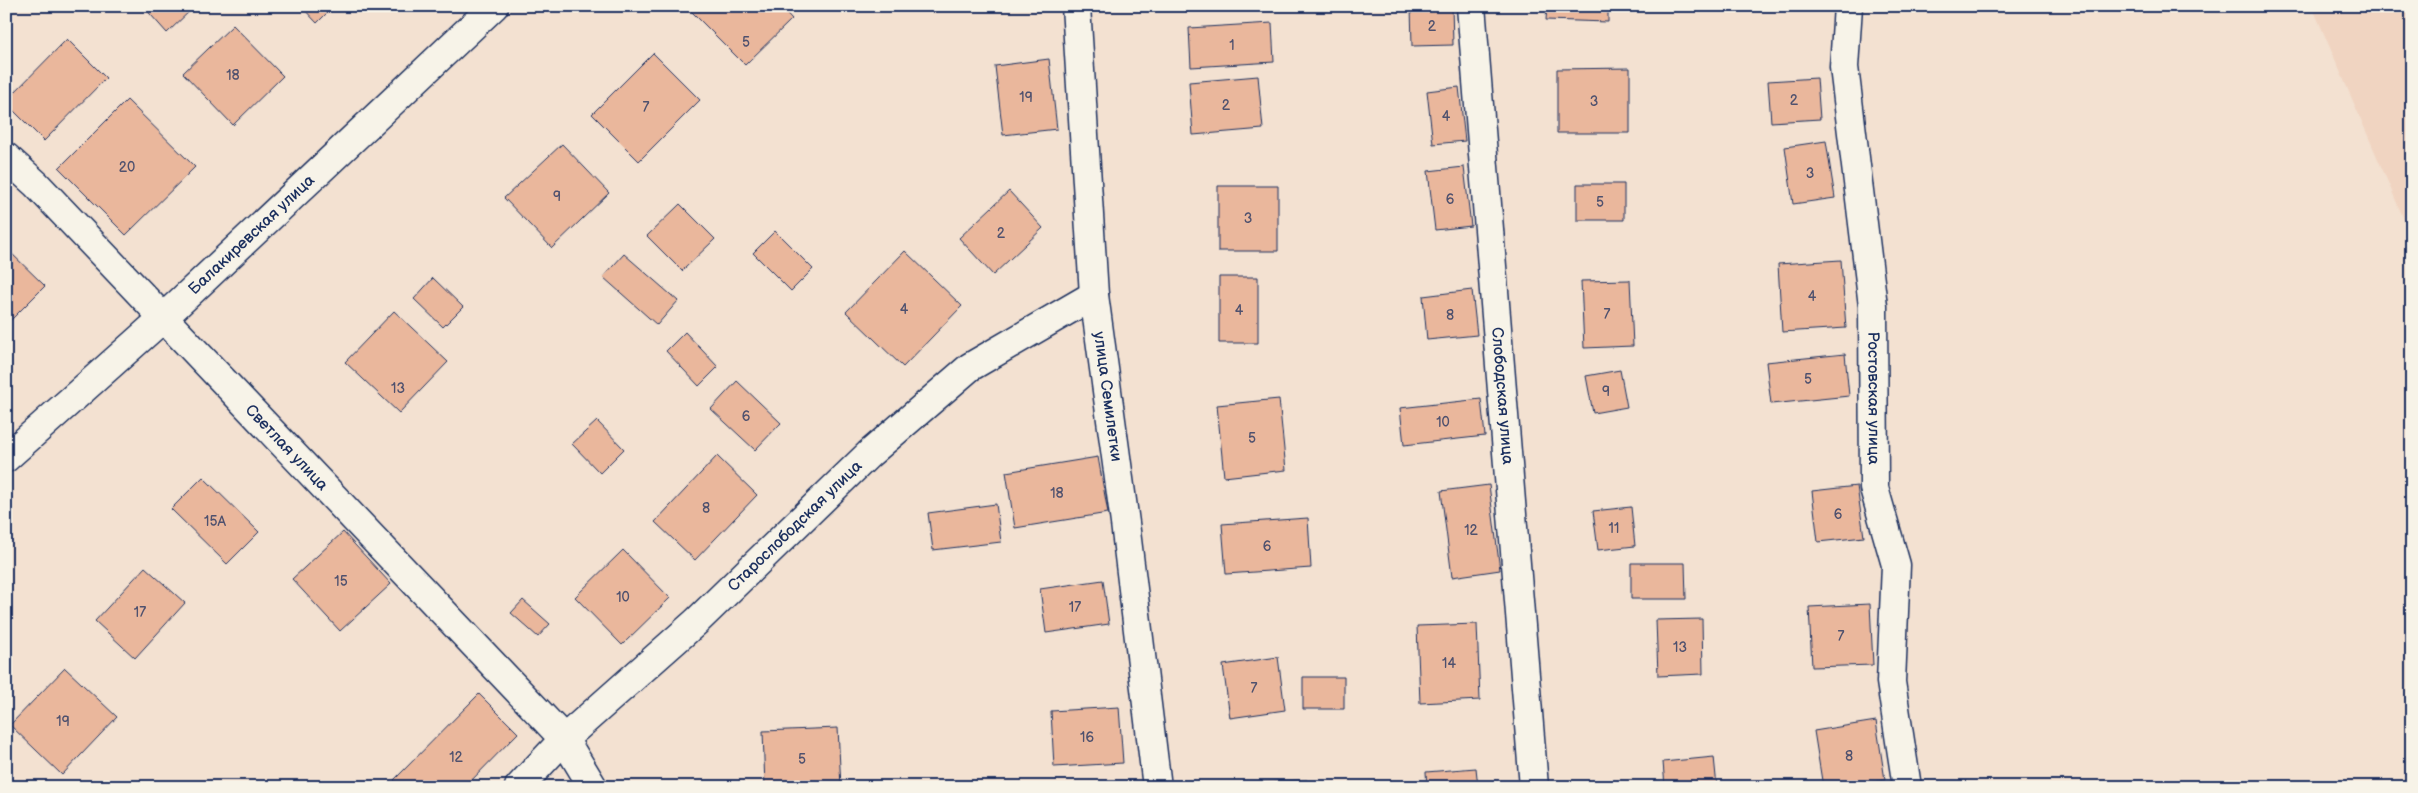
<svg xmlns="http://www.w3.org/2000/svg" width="2418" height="793" font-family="'Balsamiq Sans',sans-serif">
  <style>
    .built { fill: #f0d4c1 }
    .building { fill: #eab79c; stroke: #1b2f5e }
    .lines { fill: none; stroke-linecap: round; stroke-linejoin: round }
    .street-casing { stroke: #1b2f5e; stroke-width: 31 }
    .secondary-casing { stroke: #1b2f5e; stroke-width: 31 }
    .street { stroke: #f7f3e8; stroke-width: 28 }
    .secondary { stroke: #f7f3e8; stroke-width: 28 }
    .labels { text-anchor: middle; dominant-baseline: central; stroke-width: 4.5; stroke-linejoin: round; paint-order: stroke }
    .number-label { font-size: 14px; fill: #4f516e }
    .street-label { font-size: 16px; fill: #1b2f5e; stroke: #f7f3e8 }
  </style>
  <rect width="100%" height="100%" fill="#f3e1d1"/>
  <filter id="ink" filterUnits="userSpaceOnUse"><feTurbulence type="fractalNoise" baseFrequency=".02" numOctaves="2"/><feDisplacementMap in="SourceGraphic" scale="10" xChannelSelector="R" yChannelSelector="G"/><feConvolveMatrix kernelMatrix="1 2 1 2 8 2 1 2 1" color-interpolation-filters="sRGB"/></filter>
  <g filter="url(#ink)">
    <path class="built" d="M2312 6H2412V238Z"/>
    <path class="building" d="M143 6H195L167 33Z
      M301 6H334L317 23Z
      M690 6H780L792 19 745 65 688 8Z
      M1411 6H1452L1453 45 1412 46Z
      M1547 6H1608V22L1546 20Z
      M1759 6H1824V7L1759 9Z
      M1272 23 1274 62 1191 67 1189 28Z
      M233 25 283 76 233 125 183 73Z
      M67 39 106 78 44 141 6 103V101Z
      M653 53 700 100 639 161 592 114Z
      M1049 59 1057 129 1003 135 995 66Z
      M1630 68V133H1557V69Z
      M1258 76 1263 129 1193 135 1189 82Z
      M1817 78 1820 119 1771 122 1768 81Z
      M1459 87 1465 141 1433 144 1427 91Z
      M127 100 195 167 126 235 59 168Z
      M1826 141 1835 198 1793 204 1785 147Z
      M562 144 609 193 552 248 504 198Z
      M1464 167 1471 226 1435 230 1428 171Z
      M1577 184H1624V220H1577Z
      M1218 186H1278V251H1218Z
      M1009 191 1043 228 993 275 959 238Z
      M680 204 715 239 682 271 647 236Z
      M775 231 813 269 791 291 753 253Z
      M6 248 45 286 6 325Z
      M905 251 962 306 903 367 846 312Z
      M624 254 678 301 657 325 603 277Z
      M1841 260 1846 328 1782 332 1778 264Z
      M1219 277H1258V343H1219Z
      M433 278 463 307 443 327 414 299Z
      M1630 280 1633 346 1584 348 1581 281Z
      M1472 290 1477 335 1427 340 1423 296Z
      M394 311 448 362 399 413 345 362Z
      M685 332 718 367 699 386 666 351Z
      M1845 354 1849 396 1771 404 1766 362Z
      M1620 370 1627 407 1593 413 1586 376Z
      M737 381 781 423 755 450 711 409Z
      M1279 399 1286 470 1224 477 1217 405Z
      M1481 399 1485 436 1404 445 1400 408Z
      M597 421 624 449 600 473 572 444Z
      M717 456 757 495 695 560 655 522Z
      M1098 457 1108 513 1015 528 1006 472Z
      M203 477 259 532 227 564 171 509Z
      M1489 485 1500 570 1452 577 1441 491Z
      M1857 486 1864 537 1818 542 1812 491Z
      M996 504 1001 542 933 550 928 513Z
      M1631 507 1635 546 1598 550 1593 511Z
      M1308 518 1311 568 1226 574 1222 524Z
      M343 532 391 584 340 631 292 579Z
      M623 550 670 598 622 645 575 597Z
      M1631 563H1685L1686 599H1631Z
      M145 567 185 603 135 658 95 621Z
      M1103 580 1109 624 1046 633 1040 589Z
      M523 600 550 624 538 637 511 613Z
      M1870 604 1873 665 1812 667 1809 607Z
      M1702 619 1703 674 1658 676 1656 620Z
      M1477 624 1480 700 1420 703 1417 626Z
      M1278 657 1285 710 1230 718 1223 665Z
      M65 668 117 717 62 775 10 725Z
      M1303 677H1344V709H1303Z
      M479 694 518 733 465 787H400L394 780Z
      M1119 707 1123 763 1054 767 1051 711Z
      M1876 721 1885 780 1840 787H1823L1814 731Z
      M838 728 841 787H765L763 731Z
      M1714 757 1717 787H1665L1663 762Z
      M1476 768 1478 787H1427L1426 772Z
      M1307 780V787H1246V782Z"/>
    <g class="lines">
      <defs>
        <g id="street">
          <path id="s1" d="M1076 6 1094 295 1125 523 1157 787"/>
          <path id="s2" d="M1471 6 1534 787"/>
          <path id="s3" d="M1848 6 1844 67 1873 306 1874 488 1896 565 1891 682 1907 787"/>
          <path id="s4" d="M6 157 36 184 564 739 593 787"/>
          <path id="s5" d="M519 787 564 739 696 622 869 454 970 367 1094 295"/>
        </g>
        <g id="secondary">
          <path id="s6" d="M6 458 162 319 494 6"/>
        </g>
      </defs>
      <use href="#street" class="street-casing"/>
      <use href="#secondary" class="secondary-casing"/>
      <use href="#street" class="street"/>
      <use href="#secondary" class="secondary"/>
    </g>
  </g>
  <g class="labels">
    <g class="number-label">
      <text x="1432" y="26">2</text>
      <text x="746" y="42">5</text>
      <text x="1232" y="45">1</text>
      <text x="233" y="75">18</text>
      <text x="1026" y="97">19</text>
      <text x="1794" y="100">2</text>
      <text x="1594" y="101">3</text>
      <text x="1226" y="105">2</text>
      <text x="646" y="107">7</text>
      <text x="1446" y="116">4</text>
      <text x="127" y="167">20</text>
      <text x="1810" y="173">3</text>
      <text x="557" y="196">9</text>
      <text x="1450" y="199">6</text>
      <text x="1600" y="202">5</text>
      <text x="1248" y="218">3</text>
      <text x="1001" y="233">2</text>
      <text x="1812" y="296">4</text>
      <text x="904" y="309">4</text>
      <text x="1239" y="310">4</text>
      <text x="1607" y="314">7</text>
      <text x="1450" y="315">8</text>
      <text x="1808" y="379">5</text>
      <text x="398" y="388">13</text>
      <text x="1606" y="391">9</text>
      <text x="746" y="416">6</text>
      <text x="1443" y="422">10</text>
      <text x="1252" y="438">5</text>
      <text x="1057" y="493">18</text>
      <text x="706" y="508">8</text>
      <text x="1838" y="514">6</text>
      <text x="215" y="521">15А</text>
      <text x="1614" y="528">11</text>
      <text x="1471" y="530">12</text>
      <text x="1267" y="546">6</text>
      <text x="341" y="581">15</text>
      <text x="623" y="597">10</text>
      <text x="1075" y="607">17</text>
      <text x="140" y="612">17</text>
      <text x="1841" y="636">7</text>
      <text x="1680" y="647">13</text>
      <text x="1449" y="663">14</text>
      <text x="1254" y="688">7</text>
      <text x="63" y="721">19</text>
      <text x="1087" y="737">16</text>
      <text x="1849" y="756">8</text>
      <text x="456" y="757">12</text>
      <text x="802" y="759">5</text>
    </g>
    <g class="street-label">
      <text stroke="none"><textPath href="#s6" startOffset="332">Балакиревская улица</textPath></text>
      <text stroke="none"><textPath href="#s1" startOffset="392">улица Семилетки</textPath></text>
      <text stroke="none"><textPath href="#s2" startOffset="391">Слободская улица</textPath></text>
      <text stroke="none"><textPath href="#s3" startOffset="394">Ростовская улица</textPath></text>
      <text stroke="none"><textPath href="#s4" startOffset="404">Светлая улица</textPath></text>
      <text stroke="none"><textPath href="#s5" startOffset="380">Старослободская улица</textPath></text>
    </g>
  </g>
  <rect width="2418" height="793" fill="none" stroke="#f7f3e8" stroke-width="25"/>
  <rect x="12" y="12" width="2393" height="768" fill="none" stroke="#1b2f5e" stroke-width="2" filter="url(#ink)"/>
</svg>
